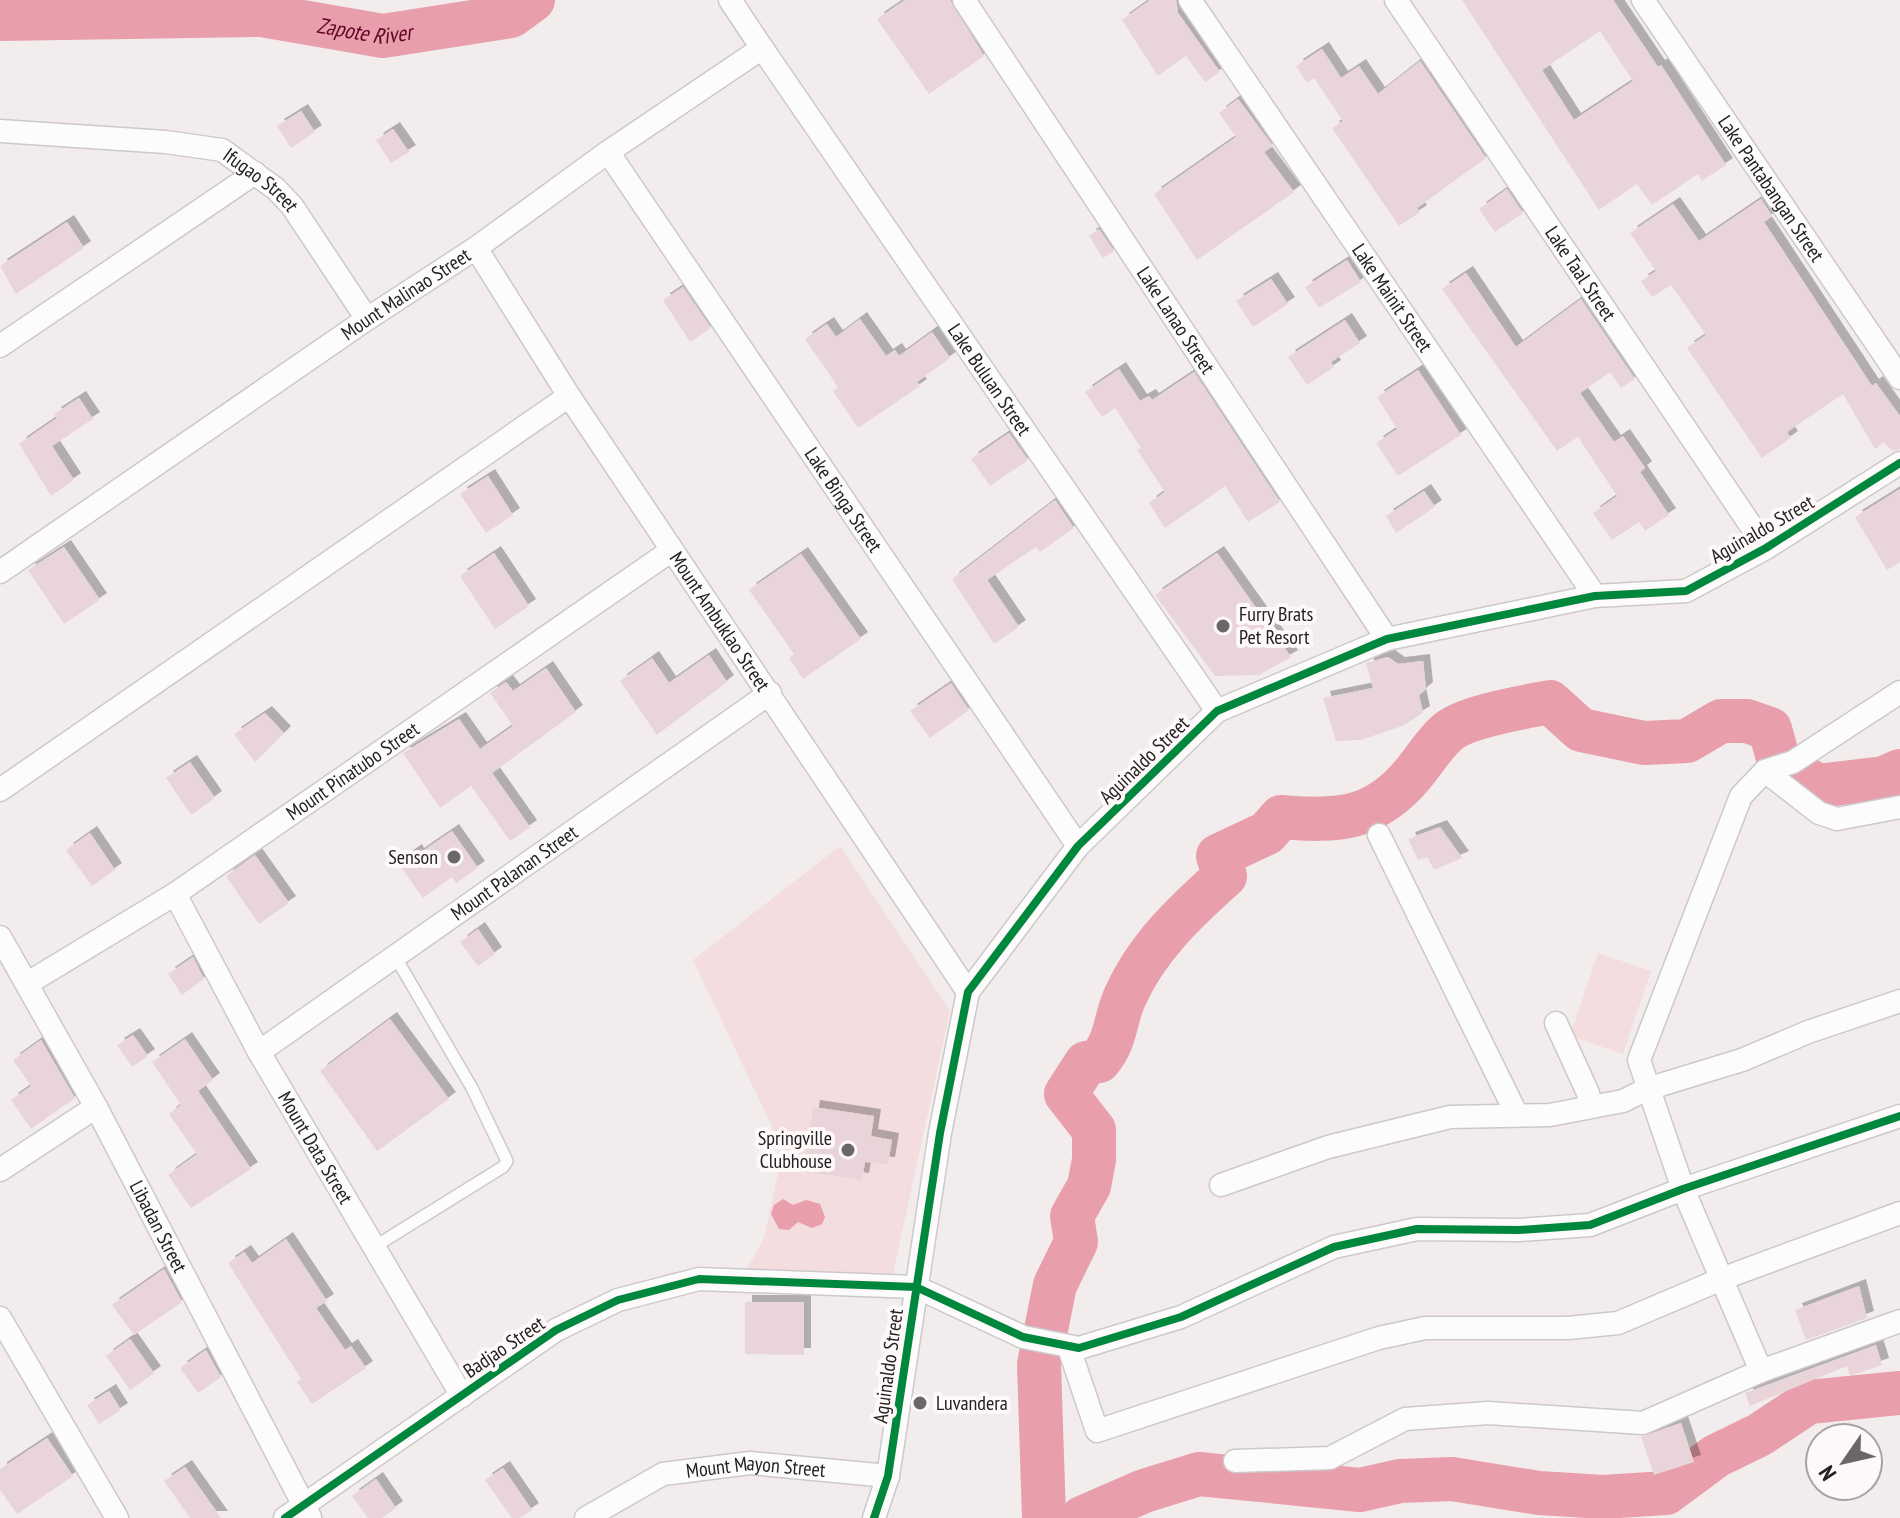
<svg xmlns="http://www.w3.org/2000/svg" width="1900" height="1518" font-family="'PT Sans Narrow',sans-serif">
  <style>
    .green { fill: #f3dddf }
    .water { fill: #e89eab }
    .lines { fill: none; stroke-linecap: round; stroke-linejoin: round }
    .river { stroke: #e89eab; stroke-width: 44 }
    .building { fill: #e9d5d9; fill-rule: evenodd; filter: url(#shadow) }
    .lane-casing { stroke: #cdc8c9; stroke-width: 14 }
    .street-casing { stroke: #cdc8c9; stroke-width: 25 }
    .lane { stroke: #fdfcfc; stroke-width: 11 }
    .street { stroke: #fdfcfc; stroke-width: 22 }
    .cycleway-casing { stroke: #fff8f9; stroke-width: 13 }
    .cycleway { stroke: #00873e; stroke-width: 8 }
    .poi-dot { fill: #6b6768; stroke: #fff8f9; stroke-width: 3 }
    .labels { text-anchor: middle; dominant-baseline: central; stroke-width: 8; stroke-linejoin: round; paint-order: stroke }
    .street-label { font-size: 20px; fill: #232020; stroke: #fff8f9 }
    .poi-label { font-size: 20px; fill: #232020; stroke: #fff8f9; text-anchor: start }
    .water-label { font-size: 22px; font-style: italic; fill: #630225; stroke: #fff8f9 }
  </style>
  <defs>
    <filter id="shadow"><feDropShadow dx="7" dy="-7" stdDeviation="0" flood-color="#0004"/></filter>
  </defs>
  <rect width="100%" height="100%" fill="#f2eced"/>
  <path class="green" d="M840 846 950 1011 892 1279 746 1271 764 1238 783 1150 693 960Z
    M1598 953 1651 971 1623 1054 1570 1036Z"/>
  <path class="water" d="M783 1199 793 1205 806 1200 820 1204 825 1217 822 1224 812 1228 798 1222 789 1230 779 1229 771 1214 774 1205Z"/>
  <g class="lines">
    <g class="river">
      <path id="s1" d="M0 19 262 15 383 36 511 16 533 0"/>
      <path d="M1044 1518 1039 1364 1055 1285 1076 1242 1072 1216 1089 1186 1094 1160V1130L1066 1094 1086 1063 1099 1061C1117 1039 1114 1023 1124 999 1146 948 1185 912 1225 876L1218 856 1267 833 1281 817C1338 822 1375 820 1413 774 1424 761 1436 741 1449 731 1468 716 1525 707 1550 702L1581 730 1644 743 1687 741 1721 721H1747L1770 729 1779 762 1818 786 1884 778 1900 771"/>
      <path d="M1082 1518 1144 1491 1199 1474 1360 1490 1400 1481 1452 1479 1539 1493 1603 1497 1666 1493 1716 1456 1759 1435 1809 1402 1900 1393"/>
    </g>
  </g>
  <path class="building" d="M905 0H950L984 56 929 94 877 19Z
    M1150 0H1176L1178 13 1220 72 1205 82 1186 56 1158 76 1122 20Z
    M1462 0H1613L1658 67 1661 65 1726 165 1702 181 1698 174 1652 205 1637 184 1599 210ZM1600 31 1633 81 1574 120 1542 70Z
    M1322 49 1341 78 1359 66 1378 94 1420 61 1486 158 1417 208 1420 212 1399 226 1332 128 1343 121 1314 78 1307 83 1296 66Z
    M1238 99 1273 146 1264 152 1294 192 1197 260 1154 194 1236 137 1219 113Z
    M301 111 315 132 291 148 277 126Z
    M393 129 409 152 391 163 376 140Z
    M1507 189 1523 213 1495 232 1479 209Z
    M1761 199 1772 216 1764 222 1872 386 1876 383 1900 416V449L1892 451 1884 442 1875 449 1843 394 1787 432 1791 438 1762 458 1687 348 1706 335 1671 285 1652 297 1641 281 1656 271 1630 233 1673 204 1699 241Z
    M67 222 84 248 16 294 0 266Z
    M1099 229 1114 251 1103 258 1089 236Z
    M1347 260 1361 282 1319 308 1305 287Z
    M1466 273 1516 347 1581 299 1635 379 1621 388 1610 372 1580 393 1614 442 1623 436 1645 468 1640 472 1669 515 1645 531 1639 522 1612 540 1593 513 1617 496 1578 437 1557 451 1442 289Z
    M1271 279 1288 304 1253 327 1236 301Z
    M683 287 711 328 690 342 663 300Z
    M860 319 886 356 895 350 899 356 932 332 950 358 917 382 920 386 858 428 833 391 838 387 805 339 827 324 836 337Z
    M1345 320 1360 343 1331 362 1334 367 1307 385 1288 357Z
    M1119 369 1140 401 1149 396 1152 400 1194 372 1280 502 1248 522 1225 486 1165 528 1149 503 1165 492 1137 450 1141 448 1115 408 1102 417 1085 392Z
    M1418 370 1461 435 1398 476 1376 443 1397 429 1377 397Z
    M79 398 93 419 52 446 74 480 51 496 19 444 57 418 54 414Z
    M1009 433 1028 460 990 486 971 459Z
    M488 476 513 515 486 533 460 494Z
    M1900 489V562L1887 570 1855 517Z
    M1424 491 1435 507 1396 533 1386 516Z
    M1055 500 1074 528 1040 552 1036 547 987 580 1019 627 994 644 952 579Z
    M64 547 100 600 64 624 28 570Z
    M494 553 529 606 495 629 460 576Z
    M1217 553 1291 657 1259 675 1215 676 1155 595Z
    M801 554 861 639 803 679 789 658 794 654 749 590Z
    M709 655 727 682 657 735 620 681 652 658 669 683Z
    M1388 657 1398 664 1423 661 1426 689 1419 695 1423 713 1402 726 1361 740 1336 741 1323 698 1373 688 1366 663Z
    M546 668 576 712 492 773 530 827 510 841 471 786 440 808 403 753 459 719 480 749 513 726 490 693 506 682 513 691Z
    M951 683 969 710 930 738 910 711Z
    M265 713 284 733 255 762 234 734Z
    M190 762 215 798 191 815 166 778Z
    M1440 827 1462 858 1434 870 1427 857 1418 860 1408 839Z
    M452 831 478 868 456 883 452 877 423 898 398 863 415 851 417 855Z
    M90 833 115 870 92 886 66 850Z
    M255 855 289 903 259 924 226 876Z
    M478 929 495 954 478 966 460 942Z
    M193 957 204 979 182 995 168 974Z
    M390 1019 449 1099 377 1151 320 1071Z
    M133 1035 148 1056 132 1067 117 1045Z
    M185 1039 213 1080 198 1091 251 1169 191 1208 168 1175 197 1154 169 1114 181 1105 152 1062Z
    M41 1040 75 1098 31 1129 11 1100 31 1086 13 1060Z
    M813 1107 874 1116 871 1136 892 1140 888 1164 865 1162 862 1180 803 1171Z
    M286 1239 327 1301 316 1308 345 1350 351 1346 366 1368 312 1404 297 1382 301 1379 228 1263 244 1252 252 1263Z
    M164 1269 182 1302 134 1335 112 1305Z
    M1859 1286 1867 1318 1806 1340 1795 1310Z
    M745 1302H804V1355L745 1354Z
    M130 1339 154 1373 130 1390 106 1356Z
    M1876 1345 1882 1365 1850 1376 1847 1366 1750 1406 1745 1393Z
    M206 1350 221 1377 198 1393 180 1368Z
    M109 1391 121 1410 99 1424 87 1405Z
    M1681 1423 1694 1462 1654 1475 1641 1437Z
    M47 1438 73 1476 17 1514 0 1490V1469Z
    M185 1467 221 1518H190L164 1481Z
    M503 1468 532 1510 520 1518H512L485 1480Z
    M376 1479 396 1508 382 1518H368L352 1496Z"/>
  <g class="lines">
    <defs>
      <path id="lane" d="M374 1247 503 1167 507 1161 472 1088 396 958"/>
      <g id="street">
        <path id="s2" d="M964 0 1387 639"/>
        <path id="s3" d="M1190 0 1595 596"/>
        <path id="s4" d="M1396 0 1766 548"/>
        <path id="s5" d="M1643 0 1900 378"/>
        <path id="s6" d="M762 48 1217 711"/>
        <path id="s7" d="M0 131 166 142 222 150 276 189 292 206 367 319"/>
        <path id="s8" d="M608 152 1078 846"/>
        <path id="s9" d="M476 248 569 396 968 992"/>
        <path d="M0 346 255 173"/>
        <path id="s10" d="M0 572 367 319 476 248 608 152 762 48 730 0"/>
        <path d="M1765 771 1819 813 1837 819 1900 807"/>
        <path d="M0 790 569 396"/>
        <path d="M1379 835 1517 1115"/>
        <path id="s11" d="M175 894 259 1052 462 1396"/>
        <path id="s12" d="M0 937 96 1107 310 1517"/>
        <path id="s13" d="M28 983 175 894 672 550"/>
        <path d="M1556 1023 1588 1093 1590 1106"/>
        <path id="s14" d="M259 1052 770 693"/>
        <path d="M0 1170 96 1107"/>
        <path d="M1221 1185 1328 1147 1450 1117 1550 1115 1623 1101 1647 1089 1742 1060 1808 1032 1900 1001"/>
        <path d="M0 1318 117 1518"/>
        <path d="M1069 1348 1097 1431 1379 1338 1425 1328H1568L1618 1323 1724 1278 1900 1213"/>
        <path d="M1761 1371 1683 1189 1639 1060 1741 796 1765 771 1793 762 1900 692"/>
        <path d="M1235 1461 1330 1458 1405 1419 1488 1413 1643 1423 1761 1371 1900 1321"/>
        <path d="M285 1518 556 1330 618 1300 699 1279 916 1287 1023 1337 1079 1348 1181 1317 1334 1247 1417 1229 1519 1230 1590 1225 1683 1189 1900 1116"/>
        <path id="s15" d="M586 1518 663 1474 750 1463 888 1476"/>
        <path d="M874 1518 888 1476 940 1133 968 992 1078 846 1217 711 1387 639 1595 596 1686 591 1766 548 1900 463"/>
      </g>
    </defs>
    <use href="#lane" class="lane-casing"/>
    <use href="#street" class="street-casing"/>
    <use href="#lane" class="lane"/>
    <use href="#street" class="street"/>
    <defs>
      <path id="cycleway" d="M285 1518 556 1330 618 1300 699 1279 916 1287 1023 1337 1079 1348 1181 1317 1334 1247 1417 1229 1519 1230 1590 1225 1683 1189 1900 1116
        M874 1518 888 1476 940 1133 968 992 1078 846 1217 711 1387 639 1595 596 1686 591 1766 548 1900 463"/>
    </defs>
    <use href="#cycleway" class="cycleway-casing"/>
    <use href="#cycleway" class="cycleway"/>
  </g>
  <g class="poi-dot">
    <circle cx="1223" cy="626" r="8"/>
    <circle cx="454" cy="857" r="8"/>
    <circle cx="848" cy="1150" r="8"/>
    <circle cx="920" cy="1403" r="8"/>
  </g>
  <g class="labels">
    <g class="street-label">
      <text stroke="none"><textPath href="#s7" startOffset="272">Ifugao Street</textPath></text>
      <text stroke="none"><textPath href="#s5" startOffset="228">Lake Pantabangan Street</textPath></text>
      <text stroke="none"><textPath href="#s4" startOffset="330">Lake Taal Street</textPath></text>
      <text stroke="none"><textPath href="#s10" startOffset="492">Mount Malinao Street</textPath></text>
      <text stroke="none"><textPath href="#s3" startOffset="360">Lake Mainit Street</textPath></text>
      <text stroke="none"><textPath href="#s2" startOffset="384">Lake Lanao Street</textPath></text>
      <text stroke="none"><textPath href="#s6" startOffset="402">Lake Buluan Street</textPath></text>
      <text stroke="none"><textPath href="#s8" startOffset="420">Lake Binga Street</textPath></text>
      <text transform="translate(1762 529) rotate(-30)">Aguinaldo Street</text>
      <text stroke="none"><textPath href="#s9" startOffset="446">Mount Ambuklao Street</textPath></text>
      <text transform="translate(1144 760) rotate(-44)">Aguinaldo Street</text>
      <text stroke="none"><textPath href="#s13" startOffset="388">Mount Pinatubo Street</textPath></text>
      <text stroke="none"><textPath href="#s14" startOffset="312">Mount Palanan Street</textPath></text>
      <text stroke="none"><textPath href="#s11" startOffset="290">Mount Data Street</textPath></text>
      <text stroke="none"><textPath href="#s12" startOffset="330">Libadan Street</textPath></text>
      <text transform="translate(504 1347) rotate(-34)">Badjao Street</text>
      <text transform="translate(888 1366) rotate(-82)">Aguinaldo Street</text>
      <text stroke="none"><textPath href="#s15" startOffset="182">Mount Mayon Street</textPath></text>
    </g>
    <g class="poi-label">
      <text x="1239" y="614">Furry Brats<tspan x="1239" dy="23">Pet Resort</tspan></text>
      <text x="438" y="857" text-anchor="end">Senson</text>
      <text x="832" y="1138" text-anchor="end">Springville<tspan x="832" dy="23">Clubhouse</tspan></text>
      <text x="936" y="1403">Luvandera</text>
    </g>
    <g class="water-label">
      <text stroke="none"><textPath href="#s1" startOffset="366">Zapote River</textPath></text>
    </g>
  </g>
  <g transform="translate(1844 1462) rotate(236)"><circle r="38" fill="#fff8f9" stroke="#a7a2a2" stroke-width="2"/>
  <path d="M0-6L14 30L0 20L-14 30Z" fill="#6b6768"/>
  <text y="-12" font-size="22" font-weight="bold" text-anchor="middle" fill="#232020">N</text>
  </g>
</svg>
